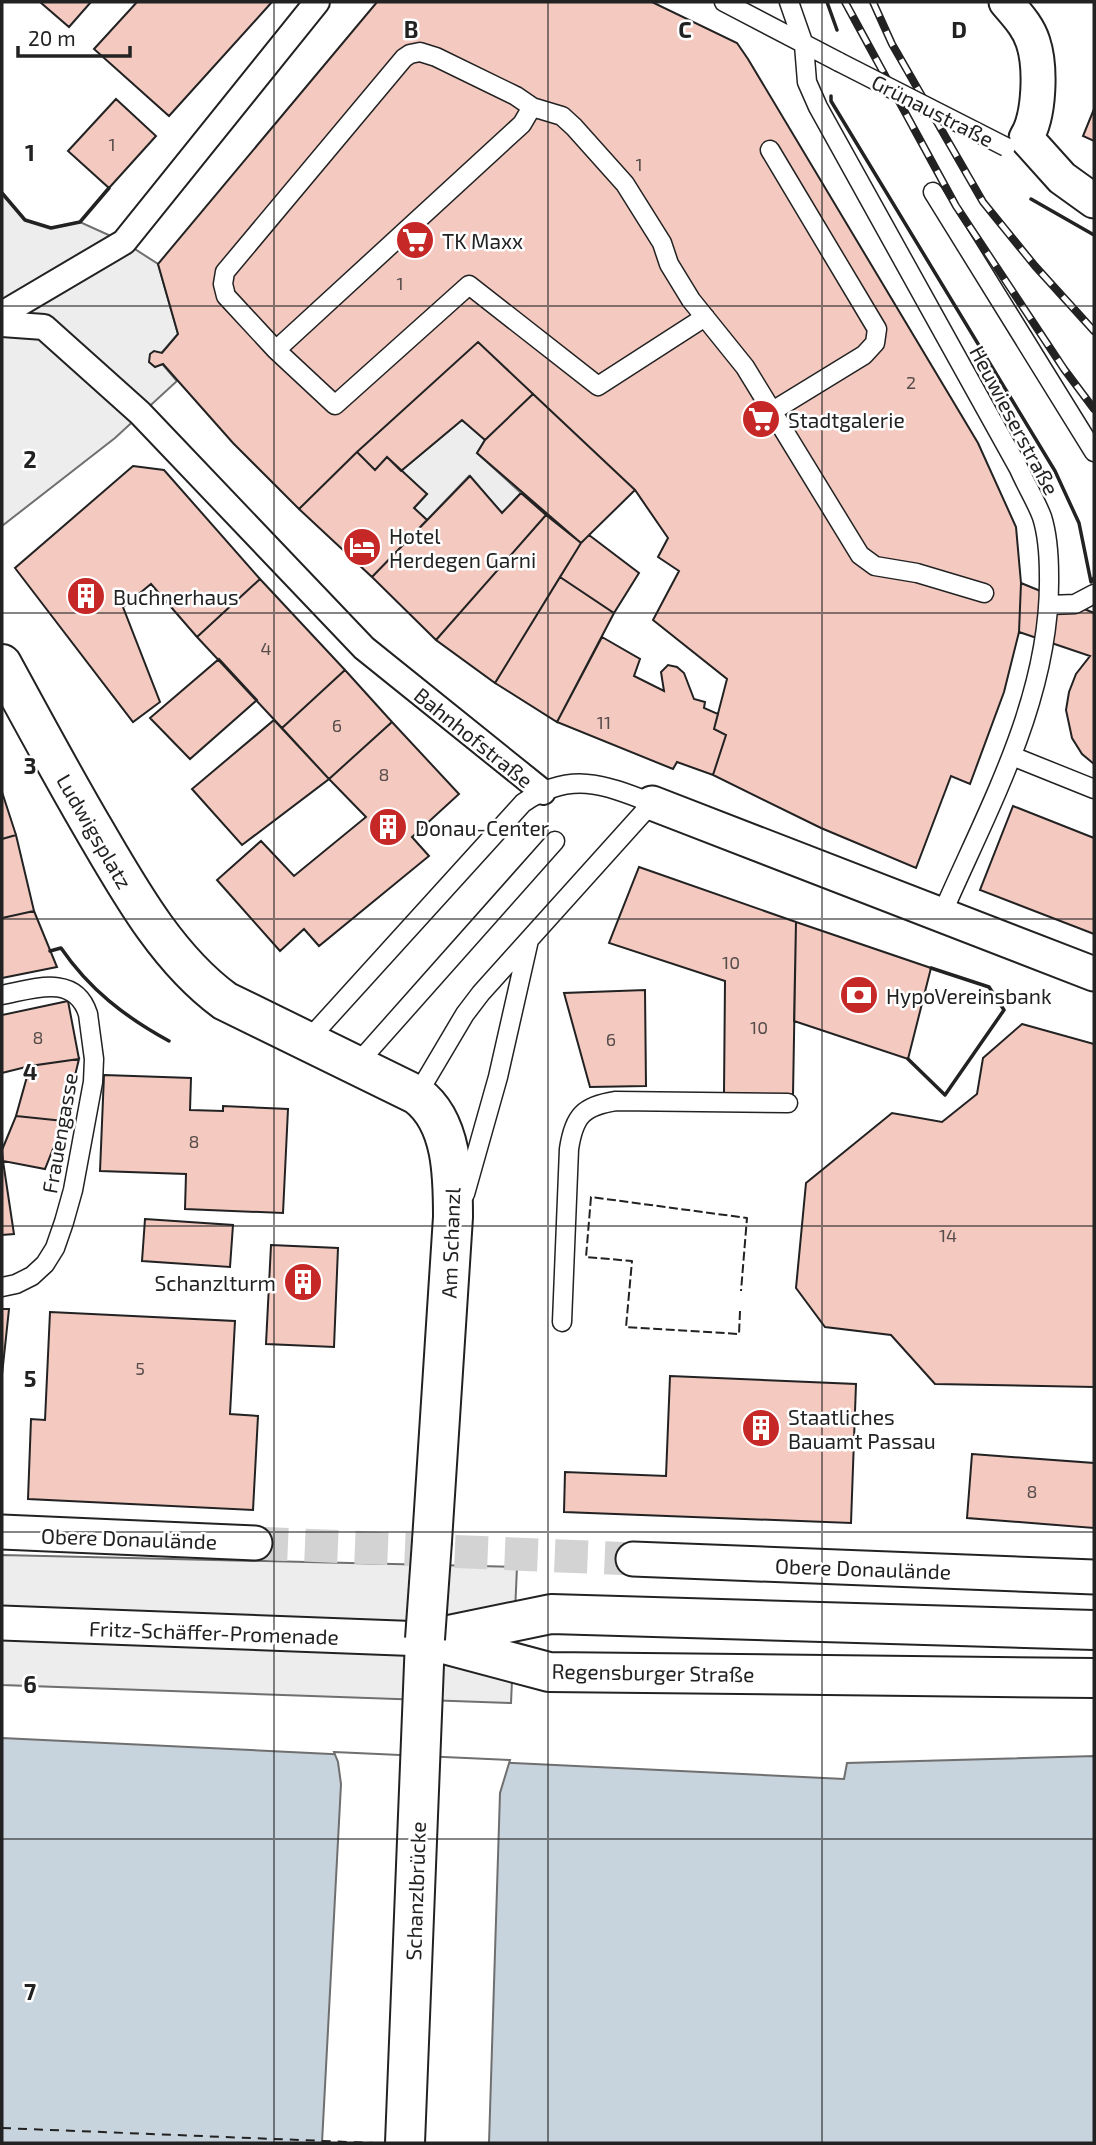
<svg xmlns="http://www.w3.org/2000/svg" width="1096" height="2145" font-family="'Exo 2',sans-serif">
  <style>
    .parking { fill: #ededed; stroke: #6f6f6f; stroke-width: 2 }
    .water { fill: #c7d3dd; stroke: #6f6f6f; stroke-width: 2 }
    .pier { fill: #fff; stroke: #6f6f6f; stroke-width: 2 }
    .lines { fill: none; stroke-linecap: round; stroke-linejoin: round }
    .ferry { stroke: #222; stroke-width: 2; stroke-dasharray: 9 7; stroke-linecap: butt }
    .building { fill: #f3c9c0; stroke: #222; stroke-width: 2 }
    .minor-tunnel { stroke: #d3d3d3; stroke-width: 33; stroke-dasharray: 33 17; stroke-linecap: butt }
    .service-casing { stroke: #222; stroke-width: 21 }
    .pedestrian-casing { stroke: #222; stroke-width: 28 }
    .minor-casing { stroke: #222; stroke-width: 37 }
    .primary-casing { stroke: #222; stroke-width: 42 }
    .service { stroke: #fff; stroke-width: 18 }
    .pedestrian { stroke: #fff; stroke-width: 24 }
    .minor { stroke: #fff; stroke-width: 33 }
    .primary { stroke: #fff; stroke-width: 38 }
    .rail-casing { stroke: #222; stroke-width: 8 }
    .rail { stroke: #fff; stroke-width: 5; stroke-dasharray: 16; stroke-linecap: butt }
    .service-bridge-casing { stroke: #222; stroke-width: 21; stroke-linecap: butt }
    .primary-bridge-casing { stroke: #222; stroke-width: 42; stroke-linecap: butt }
    .service-bridge { stroke: #fff; stroke-width: 18 }
    .primary-bridge { stroke: #fff; stroke-width: 38 }
    .fence { stroke: #222; stroke-width: 2; stroke-dasharray: 9 3.5; stroke-linecap: butt }
    .wall { stroke: #222; stroke-width: 3.5 }
    .grid { fill: none; stroke: #222; stroke-width: 2; stroke-opacity: 0.55 }
    .labels { text-anchor: middle; dominant-baseline: central; stroke-width: 5; stroke-linejoin: round; paint-order: stroke }
    .number-label { font-size: 18px; fill: #564c4a }
    .street-label { font-size: 21px; fill: #222; stroke: #fff }
    .poi-label { font-size: 21px; fill: #222; stroke: #fff; text-anchor: start }
    .grid-label { font-size: 23px; text-anchor: middle; font-weight: bold; fill: #222; stroke: #fff; stroke-width: 5; stroke-linejoin: round; paint-order: stroke }
  </style>
  <rect width="100%" height="100%" fill="#fff"/>
  <path class="parking" d="M2 193 25 220 51 228 80 222 124 242 158 264 178 334 157 358 177 381 115 438 2 526Z
    M462 420 485 440 477 453 521 493 502 513 469 476 427 520 414 508 427 494 401 471Z
    M2 1555 517 1567 511 1703 2 1685Z"/>
  <path class="water" d="M2 1738 844 1779 847 1763 1094 1756V2143H2Z"/>
  <path class="pier" d="M334 1752 510 1760 500 1793 489 2143H322L341 1784 338 1762Z"/>
  <g class="lines">
    <path class="ferry" d="M2 2128 374 2143"/>
  </g>
  <path class="building" d="M40 2H91L69 27Z
    M137 2H272L169 116 94 49Z
    M377 2H652L737 43 748 59 978 443 1016 527 1021 583 1019 632 1004 692 970 784 951 776 916 868 821 828 713 775 726 735 714 729 727 679 653 620 679 571 658 557 668 538 635 490 478 342 357 452 299 509 233 443 163 364 155 367 149 362 150 354 154 351 162 353 178 334 158 264Z
    M116 99 156 136 109 188 68 151Z
    M1094 109V141L1083 136Z
    M478 342 533 394 485 440 462 420 401 471 387 457 375 470 357 452Z
    M533 394 635 490 581 543 477 453 485 440Z
    M357 452 375 470 387 457 427 494 414 508 427 520 372 577 299 509Z
    M133 466 164 470 260 579 197 637 151 584 123 607 160 702 133 722 15 568Z
    M470 476 502 513 521 493 546 515 436 640 372 577Z
    M546 515 581 543 495 683 436 640Z
    M589 535 639 573 614 613 560 577 581 543Z
    M560 577 614 613 557 722 495 683Z
    M260 579 345 670 282 728 197 637Z
    M1021 583 1094 613V764L1082 754 1072 738 1066 710 1069 692 1076 674 1090 656 1019 632Z
    M602 637 640 659 634 676 664 691 661 672 668 665 677 667 684 673 694 699 705 702 704 708 718 714 714 729 726 735 713 775 677 762 673 769 557 722Z
    M219 659 257 700 190 759 150 718Z
    M345 670 392 722 329 779 282 728Z
    M274 720 329 779 242 845 192 789Z
    M392 722 459 794 412 837 429 856 319 946 304 929 280 951 217 880 261 841 294 876 366 817 329 779Z
    M2 792 16 835 2 839Z
    M1013 806 1094 838V934L980 890Z
    M16 835 34 911 2 918V839Z
    M639 867 796 922 793 1095 724 1093 725 981 609 943Z
    M34 911 57 967 2 978V918Z
    M796 922 931 968 908 1059 794 1021Z
    M645 990 646 1086 590 1087 564 993Z
    M68 1001 79 1059 30 1066 2 1073V1015Z
    M1022 1024 1094 1044V1387L935 1384 891 1335 825 1327 796 1288 806 1183 892 1113 942 1122 977 1094 983 1058Z
    M79 1059 64 1121 16 1116 30 1066Z
    M104 1075 191 1078 190 1110 223 1111V1106L288 1109 283 1213 185 1209 186 1174 100 1171Z
    M16 1116 64 1121 45 1169 3 1161 2 1150Z
    M2 1161H3L14 1234 2 1235Z
    M145 1219 233 1225 230 1267 142 1261Z
    M271 1245 338 1248 334 1347 266 1344Z
    M2 1309H9L2 1375Z
    M50 1312 235 1321 230 1414 258 1416 253 1510 28 1499 31 1419 45 1420Z
    M670 1376 856 1384 851 1523 564 1512 565 1472 666 1476Z
    M972 1454 1094 1463V1528L967 1518Z"/>
  <g class="lines">
    <path class="minor-tunnel" d="M255 1543 633 1559"/>
    <defs>
      <path id="service" d="M724 2 839 62
        M789 2 804 45 807 82 818 107 1019 469C1026 485 1036 501 1042 517 1048 536 1049 556 1049 576 1051 697 989 806 942 914
        M770 150 877 329 875 343 864 355 771 412
        M933 192 1094 452
        M705 317 598 386 469 285 335 405 276 350 226 296 223 284 225 272 404 58 410 54 420 52 436 57 516 96 532 107 562 116 574 127 625 184 662 243 669 264 691 300 745 367 860 555 875 566 917 573 984 593
        M276 350 522 124 532 107
        M1049 605 1075 604 1094 594
        M1012 756 1094 789
        M2 995C33 989 75 973 88 1014L94 1059 93 1082 73 1190 64 1222 55 1248 45 1264 32 1276 16 1284 2 1287
        M308 1040 523 803C570 771 603 784 652 803L481 993 465 1014 417 1095
        M357 1064 555 841
        M465 1194 498 1077 529 940
        M562 1322 569 1149C574 1116 583 1106 616 1101L788 1103"/>
      <path id="pedestrian" d="M2 314 124 242 317 2
        M2 324 44 327 140 413 364 648 543 792"/>
      <path id="minor" d="M1006 2C1016 14 1028 26 1033 42 1041 66 1040 116 1026 138L1062 178 1094 201
        M652 803 1094 974
        M2 1532 255 1543
        M633 1559 1094 1577
        M2 1623 425 1639"/>
      <path id="primary" d="M2 664C33 721 63 777 96 833 131 893 168 959 225 1001L417 1095C453 1122 453 1177 453 1217L432 1541
        M434 1638 551 1614 1094 1630
        M425 1639 549 1672 1094 1678
        M405 2143 425 1639"/>
    </defs>
    <use href="#service" class="service-casing"/>
    <use href="#pedestrian" class="pedestrian-casing"/>
    <use href="#minor" class="minor-casing"/>
    <use href="#primary" class="primary-casing"/>
    <use href="#service" class="service"/>
    <use href="#pedestrian" class="pedestrian"/>
    <use href="#minor" class="minor"/>
    <use href="#primary" class="primary"/>
    <defs>
      <path id="rail" d="M845 2 956 206 1064 369 1094 409
        M873 2 892 44 983 202 1035 266 1094 331"/>
    </defs>
    <use href="#rail" class="rail-casing"/>
    <use href="#rail" class="rail"/>
    <defs>
      <path id="service-bridge" d="M839 62 1006 147"/>
      <path id="primary-bridge" d="M425 1639 432 1541"/>
    </defs>
    <use href="#service-bridge" class="service-bridge-casing"/>
    <use href="#primary-bridge" class="primary-bridge-casing"/>
    <use href="#service-bridge" class="service-bridge"/>
    <use href="#primary-bridge" class="primary-bridge"/>
    <path class="fence" d="M740 1311 739 1334 626 1327 632 1261 586 1257 591 1197 747 1218 741 1291"/>
    <path class="wall" d="M827 2 837 30
      M831 96V101L1055 471 1079 523 1091 582 1094 578
      M2 193 25 220 51 228 80 222 109 188
      M1031 199 1094 235
      M50 951 61 948C89 989 125 1017 169 1041
      M908 1059 945 1095 1004 1010 989 987 931 968"/>
  </g>
  <path class="grid" d="M274 2V2143M548 2V2143M822 2V2143M2 306H1094M2 613H1094M2 919H1094M2 1226H1094M2 1532H1094M2 1839H1094"/>
  <defs>
    <symbol id="supermarket-disc" viewBox="-11 -11 22 22"><circle r="9.5" fill="#c62828" stroke="#fff"/><path d="M-6-5.5h2.5l.6 2H6L4.5 2H-2.5L-4.4-4H-6ZM-1.5 3.2a1.3 1.3 0 1 0 .1 0ZM3 3.2a1.3 1.3 0 1 0 .1 0Z" fill="#fff"/></symbol>
    <symbol id="hotel-disc" viewBox="-11 -11 22 22"><circle r="9.5" fill="#c62828" stroke="#fff"/><path d="M-6-4.5h1.5V1H6V5H4.5V3h-9V5H-6ZM-4 0a1.8 1.8 0 1 1 3.6 0ZM.5 0V-2.5h3Q6-2.5 6 0Z" fill="#fff"/></symbol>
    <symbol id="building-disc" viewBox="-11 -11 22 22"><circle r="9.5" fill="#c62828" stroke="#fff"/><path d="M-4-6H4V6H1V3H-1V6H-4ZM-2.5-4.3h1.7v1.8h-1.7ZM.8-4.3h1.7v1.8H.8ZM-2.5-1h1.7V.8h-1.7ZM.8-1h1.7V.8H.8Z" fill="#fff"/></symbol>
    <symbol id="bank-disc" viewBox="-11 -11 22 22"><circle r="9.5" fill="#c62828" stroke="#fff"/><path d="M-6-4H6V4H-6ZM0-2.3a2.3 2.3 0 1 0 0 4.6a2.3 2.3 0 1 0 0-4.6Z" fill="#fff"/></symbol>
  </defs>
  <g fill-rule="evenodd">
    <use href="#supermarket-disc" x="393" y="218" width="44" height="44"/>
    <use href="#supermarket-disc" x="739" y="397" width="44" height="44"/>
    <use href="#hotel-disc" x="340" y="525" width="44" height="44"/>
    <use href="#building-disc" x="64" y="574" width="44" height="44"/>
    <use href="#building-disc" x="366" y="805" width="44" height="44"/>
    <use href="#bank-disc" x="837" y="973" width="44" height="44"/>
    <use href="#building-disc" x="281" y="1260" width="44" height="44"/>
    <use href="#building-disc" x="739" y="1406" width="44" height="44"/>
  </g>
  <g class="labels">
    <g class="number-label">
      <text x="112" y="144">1</text>
      <text x="639" y="164">1</text>
      <text x="400" y="283">1</text>
      <text x="911" y="382">2</text>
      <text x="266" y="648">4</text>
      <text x="604" y="722">11</text>
      <text x="337" y="725">6</text>
      <text x="384" y="774">8</text>
      <text x="731" y="962">10</text>
      <text x="759" y="1027">10</text>
      <text x="38" y="1037">8</text>
      <text x="611" y="1039">6</text>
      <text x="194" y="1141">8</text>
      <text x="948" y="1235">14</text>
      <text x="140" y="1368">5</text>
      <text x="1032" y="1491">8</text>
    </g>
    <g class="street-label">
      <text transform="translate(933 110) rotate(27)">Grünaustraße</text>
      <text transform="translate(1015 420) rotate(62)">Heuwieserstraße</text>
      <text transform="translate(474 737) rotate(39)">Bahnhofstraße</text>
      <text transform="translate(95 831) rotate(60)">Ludwigsplatz</text>
      <text transform="translate(59 1133) rotate(-80)">Frauengasse</text>
      <text transform="translate(450 1243) rotate(-88)">Am Schanzl</text>
      <text transform="translate(129 1538) rotate(2)">Obere Donaulände</text>
      <text transform="translate(863 1568) rotate(2)">Obere Donaulände</text>
      <text transform="translate(214 1632) rotate(2)">Fritz-Schäffer-Promenade</text>
      <text transform="translate(653 1672) rotate(1)">Regensburger Straße</text>
      <text transform="translate(415 1891) rotate(-88)">Schanzlbrücke</text>
    </g>
    <g class="poi-label">
      <text x="442" y="240">TK Maxx</text>
      <text x="788" y="419">Stadtgalerie</text>
      <text x="389" y="535">Hotel<tspan x="389" dy="24">Herdegen Garni</tspan></text>
      <text x="113" y="596">Buchnerhaus</text>
      <text x="415" y="827">Donau-Center</text>
      <text x="886" y="995">HypoVereinsbank</text>
      <text x="276" y="1282" text-anchor="end">Schanzlturm</text>
      <text x="788" y="1416">Staatliches<tspan x="788" dy="24">Bauamt Passau</tspan></text>
    </g>
  </g>
  <g class="grid-label">
    <text x="411" y="38">B</text>
    <text x="685" y="38">C</text>
    <text x="959" y="38">D</text>
    <text x="30" y="161">1</text>
    <text x="30" y="468">2</text>
    <text x="30" y="774">3</text>
    <text x="30" y="1080">4</text>
    <text x="30" y="1387">5</text>
    <text x="30" y="1693">6</text>
    <text x="30" y="2000">7</text>
  </g>
  <rect width="1096" height="2145" fill="none" stroke="#222222" stroke-width="7"/>
  <path d="M18 46v10h112v-10" fill="none" stroke="#222222" stroke-width="3.5"/>
  <text x="28" y="46" font-size="21" fill="#222222" stroke="#ffffff" stroke-width="5" paint-order="stroke">20 m</text>
</svg>
